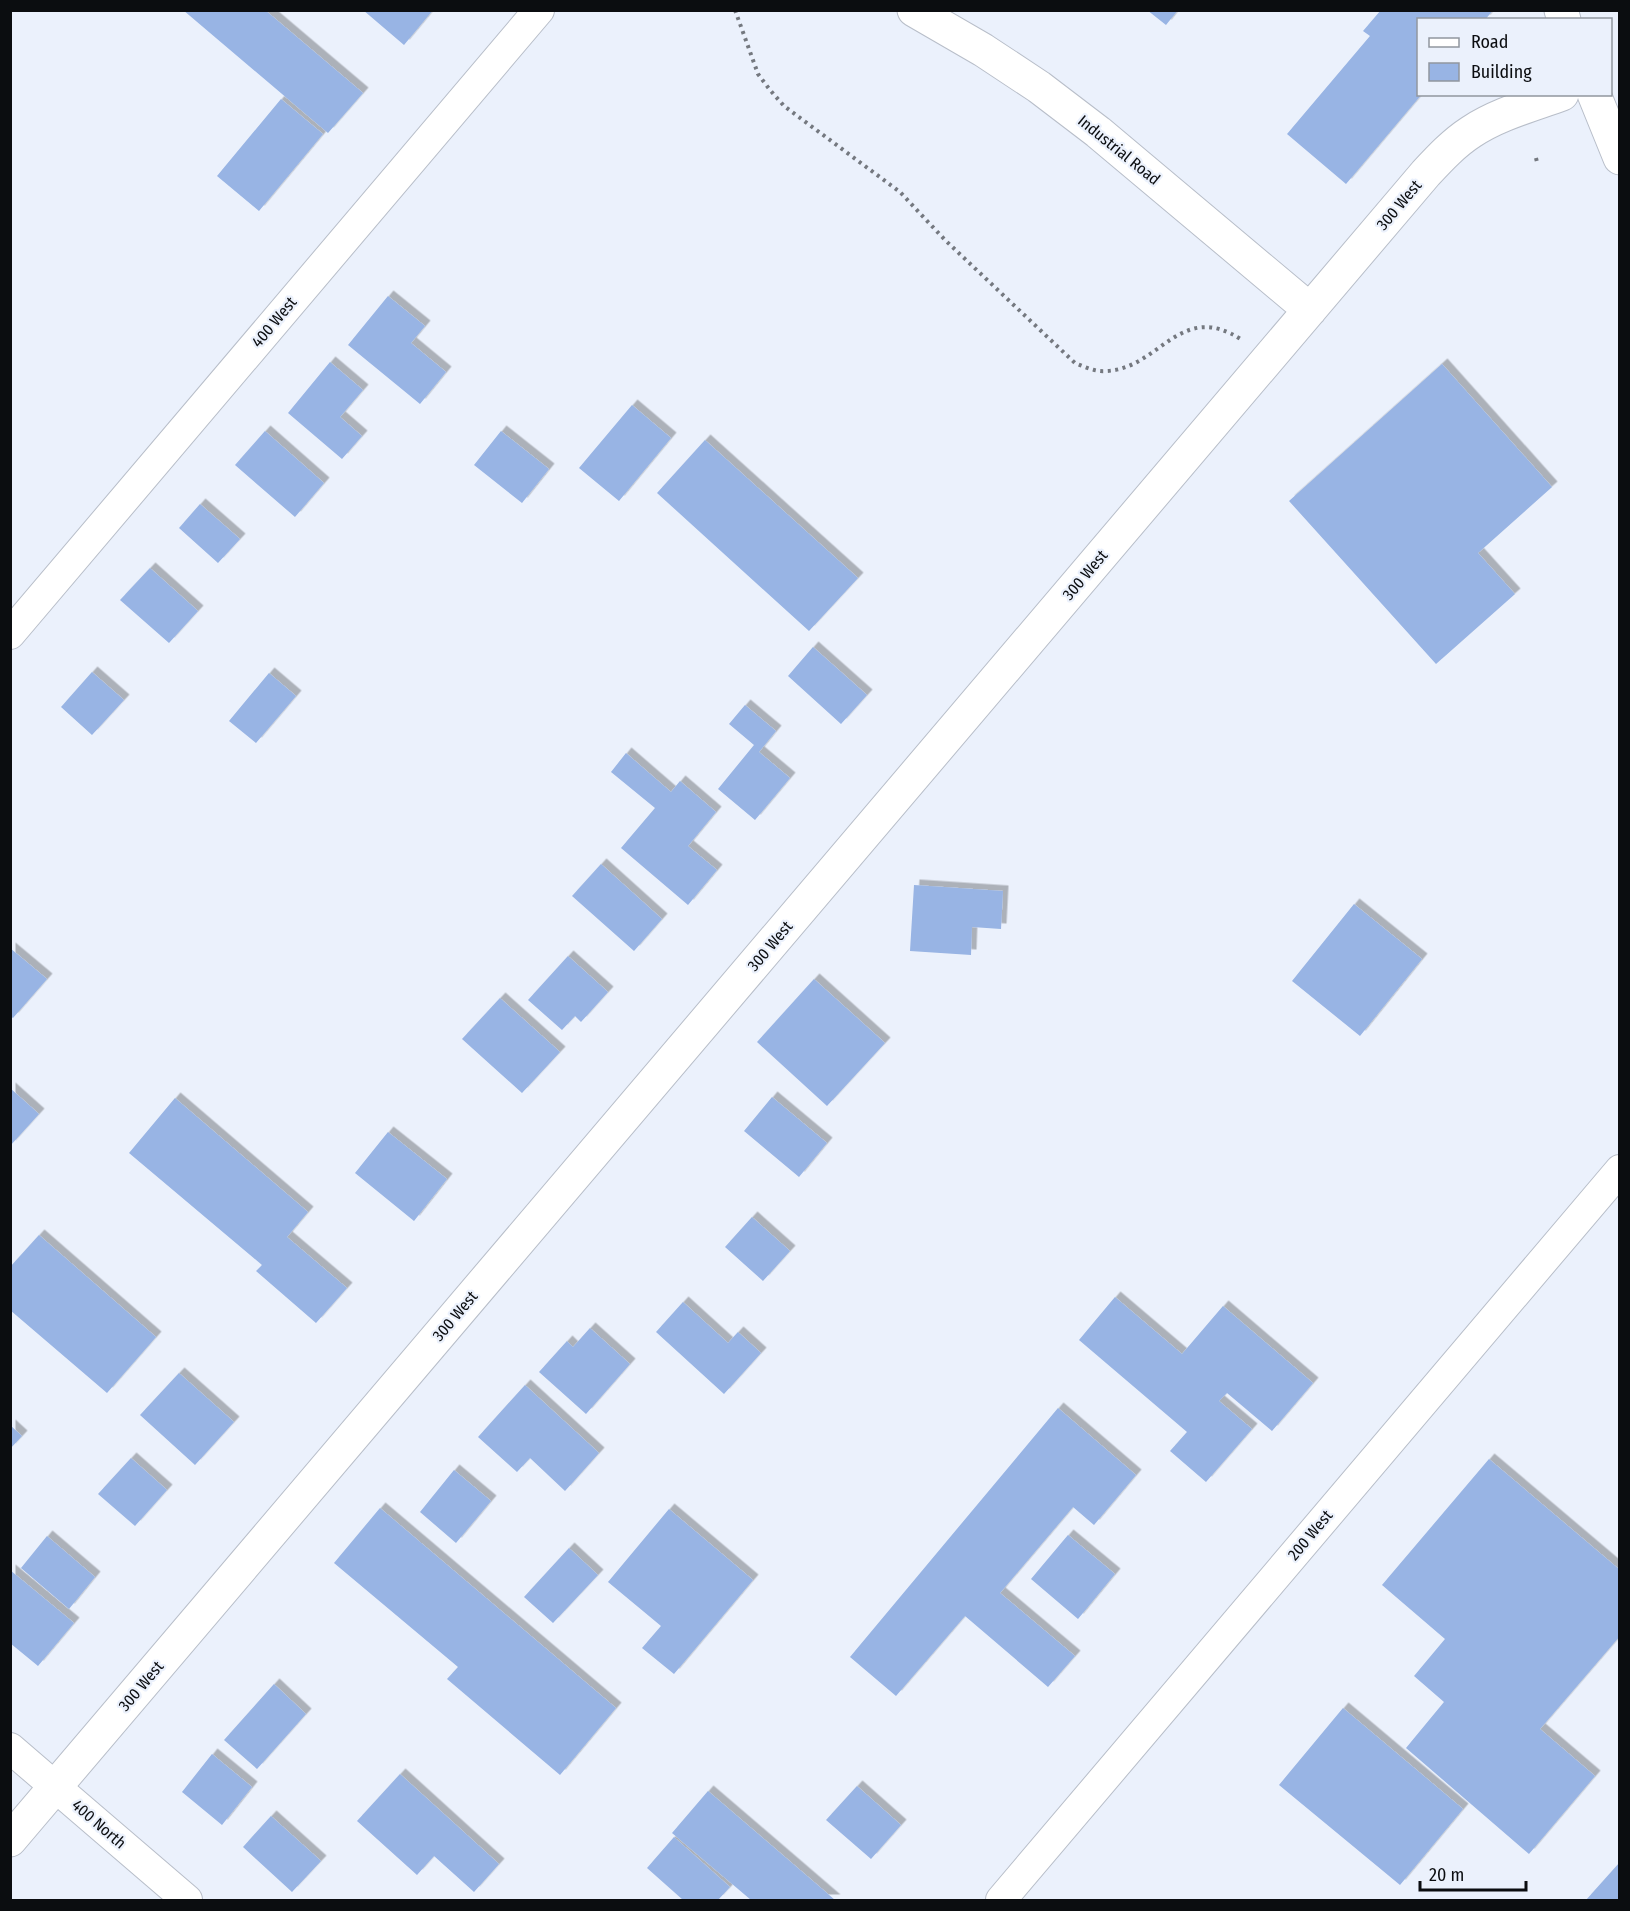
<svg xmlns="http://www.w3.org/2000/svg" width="1630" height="1911" font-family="'Fira Sans Condensed',sans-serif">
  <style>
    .building { fill: #98b4e4; filter: url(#shadow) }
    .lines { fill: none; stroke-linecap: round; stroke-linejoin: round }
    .street-casing { stroke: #b8bec9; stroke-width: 32 }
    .secondary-casing { stroke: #b8bec9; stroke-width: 35 }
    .path { stroke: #74787f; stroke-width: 4; stroke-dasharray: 3 4.5; stroke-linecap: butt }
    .street { stroke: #fff; stroke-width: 30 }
    .secondary { stroke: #fff; stroke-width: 33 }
    .labels { text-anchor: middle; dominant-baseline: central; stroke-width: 4.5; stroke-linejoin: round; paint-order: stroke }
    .street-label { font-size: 16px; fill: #0b0d10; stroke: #ebf1fc }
  </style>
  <defs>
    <filter id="shadow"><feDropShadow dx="5.5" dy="-5.5" stdDeviation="0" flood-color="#0004"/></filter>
  </defs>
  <rect width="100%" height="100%" fill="#ebf1fc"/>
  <path class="building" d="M183 10H265L363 93 328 133Z
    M363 10H433L404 45Z
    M1147 10H1178L1166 25Z
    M1381 10H1493L1485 20H1418V94H1422L1346 184 1287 134 1370 36 1363 31Z
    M281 99 323 134 259 211 217 176Z
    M388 296 425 326 411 343 446 372 420 404 348 345Z
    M330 362 363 390 340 417 362 436 342 459 288 413Z
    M1442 364 1552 487 1478 553 1515 594 1436 664 1289 501Z
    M632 405 671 438 619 501 579 468Z
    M265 431 324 483 295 517 235 465Z
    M501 431 549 469 522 503 474 465Z
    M705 440 858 578 809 631 657 493Z
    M200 504 240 539 218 563 179 528Z
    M150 568 198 611 169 643 120 600Z
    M813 647 867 695 841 724 788 676Z
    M92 672 124 700 92 735 61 707Z
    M269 673 296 696 256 743 229 721Z
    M745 705 776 731 759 752 790 778 755 820 718 789 754 745 729 724Z
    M626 753 671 792 680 781 716 812 688 846 717 870 688 905 621 848 655 808 611 772Z
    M601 864 662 919 634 951 572 896Z
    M914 885 1003 891 1001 929 972 927 971 955 910 951Z
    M1354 904 1422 959 1360 1036 1292 981Z
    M10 948 47 979 13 1018 10 1016Z
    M568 956 608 992 581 1022 575 1016 562 1030 528 1000Z
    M814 979 885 1043 827 1106 757 1042Z
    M500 998 560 1052 522 1093 462 1039Z
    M10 1088 39 1114 10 1146Z
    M772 1097 827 1143 799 1177 744 1131Z
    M175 1098 308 1212 287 1237 347 1288 316 1323 256 1271 262 1265 129 1153Z
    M388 1132 447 1179 414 1221 355 1173Z
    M752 1217 790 1251 763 1281 725 1247Z
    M39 1235 156 1337 107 1393 10 1310V1267Z
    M1115 1297 1182 1354 1223 1306 1313 1383 1272 1431 1227 1393 1219 1401 1252 1429 1206 1482 1170 1451 1187 1432 1079 1340Z
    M683 1302 728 1343 738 1332 761 1353 724 1394 656 1332Z
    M590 1328 630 1364 586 1414 539 1372 567 1341 573 1347Z
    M179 1373 234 1422 195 1465 140 1415Z
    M525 1385 599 1453 565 1491 530 1458 517 1472 478 1437Z
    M1058 1408 1136 1475 1094 1525 1073 1507 1000 1593 1075 1656 1048 1687 965 1616 896 1696 850 1657Z
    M10 1425 22 1436 10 1449Z
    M131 1458 167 1490 135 1526 98 1494Z
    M1489 1459 1620 1570V1636L1540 1729 1595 1776 1529 1854 1406 1748 1444 1702 1414 1676 1445 1639 1382 1585Z
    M454 1470 491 1501 456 1543 420 1512Z
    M380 1508 616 1708 560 1775 447 1679 458 1667 334 1563Z
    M669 1509 753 1580 674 1674 642 1648 661 1626 608 1582Z
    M1068 1535 1115 1574 1078 1619 1031 1579Z
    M47 1536 95 1577 69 1609 21 1568Z
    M569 1548 598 1575 553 1623 524 1597Z
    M10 1570 74 1623 38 1666 10 1643Z
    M274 1684 306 1714 257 1769 224 1740Z
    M1343 1708 1463 1809 1400 1885 1279 1785Z
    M212 1754 252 1787 222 1825 182 1792Z
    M400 1774 499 1864 474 1892 434 1856 417 1875 357 1821Z
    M857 1786 901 1825 871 1859 826 1820Z
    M708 1791 835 1900H751L672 1833Z
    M271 1816 321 1861 292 1892 243 1847Z
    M674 1837 730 1887 718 1900H683L647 1868Z
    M1620 1862V1900H1586Z"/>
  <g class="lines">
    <defs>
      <path id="street" d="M10 634 539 10
        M10 1748 187 1900
        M1001 1900 1620 1170"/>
      <path id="secondary" d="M914 10 983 50 1039 87 1098 132 1310 310
        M1561 10 1564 20
        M1594 94 1620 158
        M10 1840 1426 173C1440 158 1454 143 1471 132 1498 114 1532 105 1562 94"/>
    </defs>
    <use href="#street" class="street-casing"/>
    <use href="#secondary" class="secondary-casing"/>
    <path class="path" d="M735 10 758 74 770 90 784 106 900 192 945 240 1075 363C1085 367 1095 372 1106 371 1160 369 1180 299 1242 340
      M1536 158 1537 162"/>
    <use href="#street" class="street"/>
    <use href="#secondary" class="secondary"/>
  </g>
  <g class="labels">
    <g class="street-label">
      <text transform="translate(1119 150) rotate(39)">Industrial Road</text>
      <text transform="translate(1399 205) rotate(-50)">300 West</text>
      <text transform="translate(274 322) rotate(-50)">400 West</text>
      <text transform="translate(1085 575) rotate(-50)">300 West</text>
      <text transform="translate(770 946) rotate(-50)">300 West</text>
      <text transform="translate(455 1316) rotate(-50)">300 West</text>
      <text transform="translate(1310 1535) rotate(-50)">200 West</text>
      <text transform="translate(141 1686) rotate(-50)">300 West</text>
      <text transform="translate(99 1824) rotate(41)">400 North</text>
    </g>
  </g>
  <rect width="1630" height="1911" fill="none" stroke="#0b0d10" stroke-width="24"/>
  <rect x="1417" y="18" width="195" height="78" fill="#ebf1fc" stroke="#91969e" stroke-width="1.5"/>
  <rect x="1429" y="38" width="30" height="9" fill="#ffffff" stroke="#91969e" stroke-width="1.5"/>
  <text x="1471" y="48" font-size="18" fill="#0b0d10">Road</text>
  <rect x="1429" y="63" width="30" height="18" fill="#98b4e4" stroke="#91969e" stroke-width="1.5"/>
  <text x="1471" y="78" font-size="18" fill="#0b0d10">Building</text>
  <path d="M1420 1881v9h106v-9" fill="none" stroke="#0b0d10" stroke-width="3"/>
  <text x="1429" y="1881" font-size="18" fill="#0b0d10" stroke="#ebf1fc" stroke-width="4.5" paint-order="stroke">20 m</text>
</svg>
